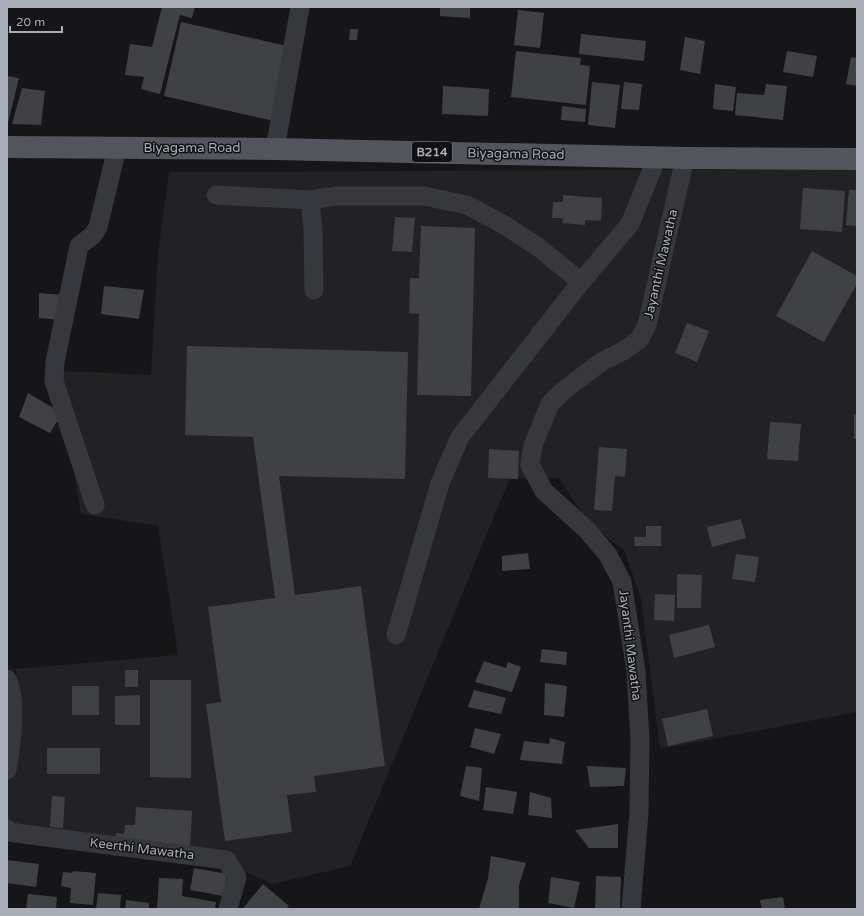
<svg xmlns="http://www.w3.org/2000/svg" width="864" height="916" font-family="'Varela Round',sans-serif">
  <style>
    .built { fill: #222225 }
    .building { fill: #404145 }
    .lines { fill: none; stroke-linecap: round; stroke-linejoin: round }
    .minor { stroke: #37383d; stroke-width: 19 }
    .major { stroke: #53555c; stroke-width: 22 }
    .labels { text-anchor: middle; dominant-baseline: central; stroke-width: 3; stroke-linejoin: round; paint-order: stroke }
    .shield { fill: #111113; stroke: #7b7e86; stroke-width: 1 }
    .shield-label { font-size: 12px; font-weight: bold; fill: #a8adb8 }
    .street-label { font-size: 13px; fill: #a8adb8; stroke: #111113 }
  </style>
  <rect width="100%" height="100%" fill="#161618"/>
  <path class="built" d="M857 169V712L660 749 641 599 625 551 588 523 559 478H510L350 866 272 884 204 853 7 837V782L15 758 16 669 178 655 158 526 81 514 62 394V371L151 375 158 254 169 172Z"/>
  <path class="building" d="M162 7H195L192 18 180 15 160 94 141 89 144 77 125 75 130 44 152 47Z
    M440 7H470V18L440 16Z
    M518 10 544 13 540 48 514 45Z
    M181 22 291 47 274 121 164 96Z
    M350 29H358L357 40H349Z
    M581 34 646 41 644 61 579 54Z
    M685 37 705 41 700 74 680 70Z
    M516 51 581 58 580 65 590 66 586 105 511 97Z
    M787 51 817 56 813 77 783 72Z
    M851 57 857 58V86L846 84Z
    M7 76 19 78 8 123H7Z
    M592 82 620 85 615 128 588 125Z
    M624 82 642 84 639 110 621 109Z
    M715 84 736 87 733 111 713 109Z
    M766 84 787 86 783 120 735 115 737 93 764 95Z
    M443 86 489 89 488 116 442 114Z
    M22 88 45 91 41 125 12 124Z
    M562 106 586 109 585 122 561 120Z
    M803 188 845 191 842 232 800 229Z
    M849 190H857V226L846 225Z
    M563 195 602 198 601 221 585 220V225L562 223 563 218H552L553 202H563Z
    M395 217 415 218 412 252 392 251Z
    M421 226 475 228 471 396 417 395 419 314 409 313 410 278H419Z
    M812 251 857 276V284L824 342 776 316Z
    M104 286 144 290 139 319 101 314Z
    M39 293 64 295 61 320 39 318Z
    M687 323 709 331 697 362 675 353Z
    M187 346 408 352 405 479 279 476 295 595 361 586 385 766 314 776 316 792 287 795 292 832 225 841 206 704 221 702 208 607 275 598 253 437 185 435Z
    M28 393 62 413 50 433 19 417Z
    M854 414 857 415V439H854Z
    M770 422 801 424 798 461 767 459Z
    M599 447 627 449 625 477 615 476 612 511 594 510Z
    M489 449 519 451 518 479 488 478Z
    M741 519 746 538 712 547 707 527Z
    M646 526H661V546H635L634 537H646Z
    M528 553 530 569 502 571V556Z
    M736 554 759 557 755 582 732 579Z
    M677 574 702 575 701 608H677Z
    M655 594 675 595 674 621 654 620Z
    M709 625 715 647 674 658 669 635Z
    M542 649 567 652 566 665 540 662Z
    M484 661 506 668 508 662 521 667 512 692 475 682Z
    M125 670H138V687H125Z
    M150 680H191V778L150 777Z
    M545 683 567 686 564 717 544 715Z
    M72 686H99V715H72Z
    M474 690 506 698 501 714 468 707Z
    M140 695V725H115V696Z
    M707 709 713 736 668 746 662 719Z
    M475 728 501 734 494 754 470 747Z
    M550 738 565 742 562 764 520 760 524 741 549 744Z
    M47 748H100V774H47Z
    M466 766 482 768 479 801 460 796Z
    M587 766 626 768 624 786 590 787Z
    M486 787 517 792 513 814 483 810Z
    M530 792 551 798 552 818 528 815Z
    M52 796 65 797 63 828 50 827Z
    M136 807 192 811 190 848 115 843 116 833 124 834 125 825H135Z
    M618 824V848H589L575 830Z
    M491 856 526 863 519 885V909H479L488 878Z
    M7 860 39 864 36 887 7 883Z
    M194 868 227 874 223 896 190 890Z
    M73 871 96 873 93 905 70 903 71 888 61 886 63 872 72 873Z
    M596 876 621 877 620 909H595Z
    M551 877 580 882 574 908 548 903Z
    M159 878 183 879 182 896 216 902 215 909H157Z
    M263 884 289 906 286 909H245L244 907Z
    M98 893 121 895 120 909H96Z
    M28 894 57 897 56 909H26Z
    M783 897 785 909H762L760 900Z
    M126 900 149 903V909H125Z"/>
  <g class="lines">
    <path class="minor" d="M275 149 300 7
      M216 195 310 200
      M314 290 313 230 310 200 336 196H424L467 205 506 226 538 247 581 282
      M95 505 54 381 55 362 79 246 93 235 98 227 117 148
      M396 635 440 483 460 437 581 282 630 224 657 157
      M7 679C18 701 11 746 7 770
      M7 829 10 832 23 834 226 860 237 877 228 909
      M631 909 639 812 640 740 636 671 622 582 608 555 587 530 544 491 530 465 533 445 550 404 563 391 601 362 623 351 639 340 647 325 685 158"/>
    <path class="major" d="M7 147 275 149 685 158 857 159"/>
  </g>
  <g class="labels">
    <rect class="shield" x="412" y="142" width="40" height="20" rx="3"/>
    <g class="shield-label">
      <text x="432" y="152">B214</text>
    </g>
    <g class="street-label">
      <text x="192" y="148">Biyagama Road</text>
      <text transform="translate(516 154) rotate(1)">Biyagama Road</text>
      <text transform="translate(661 264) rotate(-77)">Jayanthi Mawatha</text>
      <text transform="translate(630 645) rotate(83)">Jayanthi Mawatha</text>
      <text transform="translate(142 849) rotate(7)">Keerthi Mawatha</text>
    </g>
  </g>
  <rect width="864" height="916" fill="none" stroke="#a8adb8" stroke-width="16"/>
  <path d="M10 26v6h52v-6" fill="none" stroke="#a8adb8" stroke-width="2"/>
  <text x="16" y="26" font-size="12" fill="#a8adb8" stroke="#111113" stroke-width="3" paint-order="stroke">20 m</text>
</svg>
